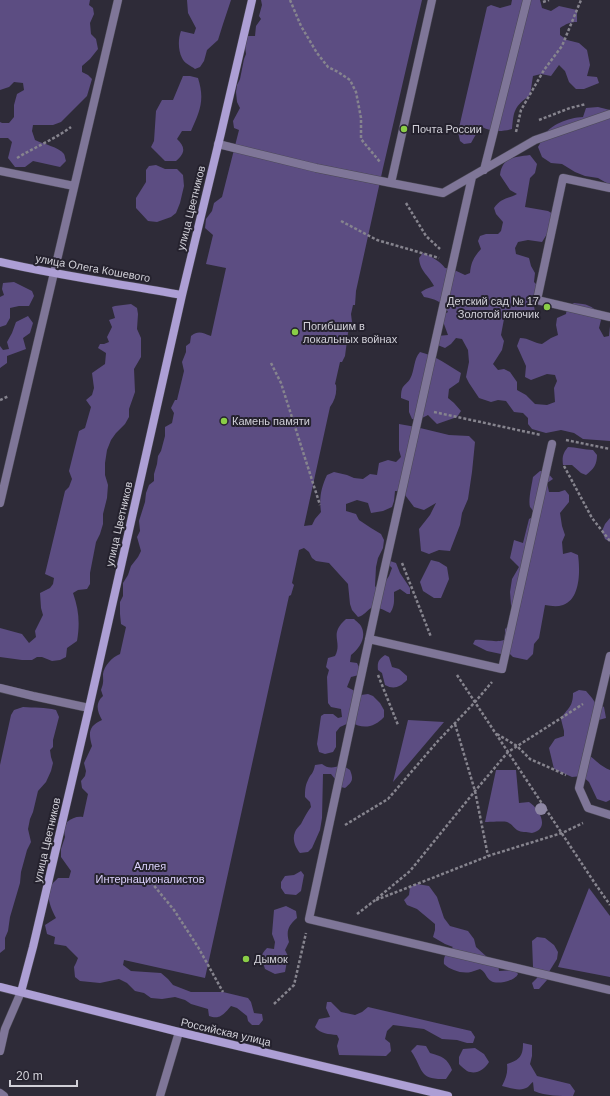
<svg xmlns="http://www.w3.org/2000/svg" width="610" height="1096" font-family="Helvetica,sans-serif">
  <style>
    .green { fill: #5c4d82 }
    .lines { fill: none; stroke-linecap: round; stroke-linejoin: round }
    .lane-casing { stroke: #4b4955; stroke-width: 9 }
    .street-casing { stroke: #4b4955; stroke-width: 9 }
    .secondary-casing { stroke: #4b4955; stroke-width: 9 }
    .path { stroke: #86848e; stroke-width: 2.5; stroke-dasharray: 3 2; stroke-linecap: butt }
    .lane { stroke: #7f7698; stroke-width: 8 }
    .street { stroke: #7f7698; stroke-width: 8 }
    .secondary { stroke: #ad9fd5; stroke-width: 8 }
    .tree { fill: #8e87a4 }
    .poi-dot { fill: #8ace47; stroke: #25222e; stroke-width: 1.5 }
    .labels { text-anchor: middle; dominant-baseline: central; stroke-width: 4; stroke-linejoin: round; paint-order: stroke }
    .poi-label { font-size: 11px; fill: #d1d0d8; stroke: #25222e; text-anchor: start }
    .street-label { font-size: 11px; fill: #d1d0d8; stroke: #25222e }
    .park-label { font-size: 11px; fill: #dcd2fc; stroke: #25222e }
  </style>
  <rect width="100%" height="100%" fill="#2e2b38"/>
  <path class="green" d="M0 0H90L89 5 93 8 94 14 90 23 91 34 96 39 98 49 90 59 82 66V72L88 75 92 79 87 96 61 122 53 125H33L32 131 35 140C43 144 59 147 64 154 65 156 65 158 66 161L60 167 33 161 25 167H15L8 158 12 142 8 138H0V122L2 123H9L14 117V105L17 94 24 90 23 83 14 82 9 87 0 90Z
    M187 0H231L223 24 218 40 207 50 204 61 200 67 195 69C191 66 184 63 182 58 178 50 178 39 181 31L194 34 196 28 188 13Z
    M261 0H422L383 168 356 291 355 305H353L351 314 352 322 348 333 345 356 342 362H340L335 384 336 385C337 393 335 400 330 407L304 526 312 525 315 519 321 512C319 498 321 488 327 475L334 472 347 475 354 478 363 479 370 474 377 475 379 463 388 460 396 462 401 457 399 450V424L416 427 449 435 469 436 475 442 472 472 468 499 462 513 460 525 450 551 439 550 429 554 421 551 419 529 430 515 436 503 424 510 414 507 402 491H395L394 501 392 507 383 511 371 513 368 503 357 500 346 504V511L356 514 359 520 371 528 381 534 384 540 383 548 378 558 376 567 375 586 379 592 384 591 383 585 389 576 392 568 388 564 390 561 396 563 400 573 410 588V594H407L400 589 394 592C394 600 395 606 390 613 385 611 377 605 371 608 366 611 365 615 358 617L352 610 350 604 348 584 329 563 316 561 312 558 309 552 304 548 299 550 292 583 294 585 291 595 289 596 205 978 124 960 123 965 131 971 161 973 168 979 173 985 191 992H223L248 998 251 1002 254 1013 262 1014 263 1020 259 1025H252L248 1021 247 1016 237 1008 231 1006C224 1014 220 1020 209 1016L208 1009 191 1004 185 1000 175 997 162 999 151 998 144 993 135 991 127 983 119 979 100 983 80 981 75 977 74 967 76 963 78 958 66 946 54 944 55 937 47 934 45 925 56 918C51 909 45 895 51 885 53 883 56 880 58 878H69L71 871 61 857V849L65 837 64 831 67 822C72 818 77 816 83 817L88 794 82 788 81 781 85 776 86 771 84 763 92 746C88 732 89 726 102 720 97 711 95 703 103 696L101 690C104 682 103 681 103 674 104 666 112 657 120 654L126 627 121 624 120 614V602L123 596V583L128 575 131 566 138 557 141 551 137 537 140 531 139 521 145 502 146 493 149 485 154 481V474L157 464 158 456 161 451 165 436V427L172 423 174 413 171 408 175 400H177L184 371 182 362 186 352V346L190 343 191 336C199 330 202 333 211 336L226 268 206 264 213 235 205 228 206 219 212 211 214 203 222 197 239 130 234 128 233 121 240 108 237 102 236 92 237 85 240 79 244 59 246 54 245 46 248 36H255L256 26 261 19 259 16 262 5Z
    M512 0H540L542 8 551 11 559 6 577 10V22C570 22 566 24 560 28V35L567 40 579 43 587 50 590 65 587 76 597 77 599 83 584 89H576L569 82 565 71 559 65 551 76 541 74 533 76 530 95C514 107 514 110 512 129 502 132 491 132 482 127L479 129 471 143 464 144 460 141 458 132 487 7 491 5 500 8 511 5Z
    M183 76H190L198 78C205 100 200 111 191 131H182L177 139C185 147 186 152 176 161H165L151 147 154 141 156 111 162 100H173Z
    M598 107 610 110V185L598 178 585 176 575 172 562 164 551 163 542 157 538 147C540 144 541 141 542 138 550 124 568 118 583 117L586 108Z
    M530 155 537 164 535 173 530 178 525 207 548 211 555 215 554 223 542 242 528 240 518 242 515 248 516 254 529 258 531 266 535 273 534 282 540 288 537 300 531 303 534 306 535 312 518 315H509L504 319 501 335 504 341 502 350 493 364 498 370 504 369 510 372 517 382V390L526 395 535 404 547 405 555 402 554 388 557 381 555 375 547 374 531 380 525 377 526 366 517 346 520 338C529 338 534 343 542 344L551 338 558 335 556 325 557 318 566 314 567 307 574 303C587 304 591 305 601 315V320L599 328 604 337 609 336 610 326V441L583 439 574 433 561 430 546 433 532 429 528 424V418L523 413 514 412 506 401 498 400 491 402 479 398 469 383 466 377 469 362 468 350 462 339 456 338 451 344 445 348 435 344 437 336 448 335 441 316 448 312C442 301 435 299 424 297L421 292 426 289 434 286C428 274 420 272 419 258L423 253C431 256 441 262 445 268L452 269 465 275 470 273C471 262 474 257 481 249L478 241 480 236 486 234H498L501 231 503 222 496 214 494 208C501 198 508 199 517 194L510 190 500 175C502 157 515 157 530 155Z
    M156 165 165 169H177L183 175 184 186 180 203 176 213 171 217 157 222 148 221 136 208V198L146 182V170L149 166Z
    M14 282 32 291 34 296 29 306H19L10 308V318L6 325 0 327V297L4 295 2 289 3 283Z
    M131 304 137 308 138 314 137 329 141 338V357L134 369 135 392 129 409V417L125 424 116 433 111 440 107 450 105 463V475L108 485 107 498 103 514V524L100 534 96 542 90 573V584L87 589 78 590 73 593C79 610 80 624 77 641L67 648 66 657 60 660 52 661 42 657H37L32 660H22L0 657V628L22 634 29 643 36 637 35 631 43 615 41 608 40 593 50 588 53 584 54 578 45 574 65 491 69 487 72 479 69 471 79 431 85 428 91 407 86 400 92 395 94 388 92 373 105 364 106 353 98 348 100 344H104L109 342 107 337 112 327 109 320 115 318 112 307 115 306Z
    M28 316 33 323 30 333 23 338 26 349 7 356V363L0 368V346L3 350 9 349 7 342 12 333 16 322Z
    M420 352C436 356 448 365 461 373L459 382 449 389 448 398 454 403 461 411 457 417 437 424 428 415 418 420 412 419 409 412V401L401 398C401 395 401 392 402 389 404 384 408 383 410 379 415 370 413 360 420 352Z
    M568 447C576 447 584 450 593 450L597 455C597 464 594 469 586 475L581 473 572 465H563C562 457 563 453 568 447Z
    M540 471H546L553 479 547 483 549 492H559L565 490 569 495V502L560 513 562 526 565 535 562 542 563 554 571 552 578 555C580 569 581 599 563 605 557 607 551 606 545 605L539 638 534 644 533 654 527 660 513 657 506 650 501 654 487 651 473 644 475 640C485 639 495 643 504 640L505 633V629L512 623 514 614 511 605 510 592 512 579 519 567 510 558 514 540 523 543 529 519 536 515C534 513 532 509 530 507 528 500 532 484 533 477Z
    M610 518V542L605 539 602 531 605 524Z
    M431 560 439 562 447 567 449 579 441 598H434L423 591 420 582Z
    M346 619H354C356 621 360 624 361 626 367 637 360 648 351 655L350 662 357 663 360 669 359 675 351 677 347 687 353 690 361 695 368 694 373 696 380 703 384 710V717C375 727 363 730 351 722L340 727 336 732V747L333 752 325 754 319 752 317 744 321 716 324 714H333L338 718 342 717 341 709 331 707 328 703 327 677 329 670 326 667 328 658 335 656C343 641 328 635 346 619Z
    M385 655 389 657 392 667 399 669 407 676V680C400 687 394 690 385 685L382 673 378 670C377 662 379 659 385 655Z
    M579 690 586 691 592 698 596 704H599L604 707 606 718 595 721 587 754C595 759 601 767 610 770V800L606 802 597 799 589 782 582 776 572 777 554 769 549 748 555 739 564 736V731L561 719C567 708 573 708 573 693Z
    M23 707C34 708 45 707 56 710L59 717 53 740V747L50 750 51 757 53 763 51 771 46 782 38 791 33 812 30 819 28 829 31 842 27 850 21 872 20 883 10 917 8 931 5 938V949L0 953V765L11 715 14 710Z
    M408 720 444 722 393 782Z
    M322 764C328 769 334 768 342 765L350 770C354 780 352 782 345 788L337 786 335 779 331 774H323L322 818 320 830 312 848 308 852 300 853C295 847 292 839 295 832 296 829 299 826 301 824 304 818 307 812 311 807L310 802 305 797C305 791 305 786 308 780 311 773 313 775 315 765Z
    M496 770H516L519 803 529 802C539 808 551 829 532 833 530 833 528 832 526 832 514 832 515 825 507 822 504 821 489 822 485 822Z
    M301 871 304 875 301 891 296 895 285 894 281 888V882L285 876 294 875Z
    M417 884 429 886 437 897 444 918 450 926 468 931 474 939 476 947 487 957 498 963 499 971 515 970 518 974C515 981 497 985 491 981 486 978 486 972 480 969 477 970 474 971 471 972 462 974 450 970 444 964 443 956 447 952 453 947L445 944 433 937 435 930V924L417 909 407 905 404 900 409 895 410 887Z
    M589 888 610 916V977L558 967Z
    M286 906 296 911 297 918C288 926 286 931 289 942L285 950 288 956 285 972 275 974 265 969C262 959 259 956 267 948L274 949 275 942 272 934 274 910Z
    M537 937 545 938 554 945 558 952 557 959 547 975V980L539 989H534L532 983 537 978 536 972 533 967 532 941Z
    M327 1002H331L341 1012 355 1015 362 1012 368 1007 471 1031 475 1037 473 1043H467L457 1040 442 1039 424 1029 393 1025 387 1031 385 1039 390 1043 391 1051 386 1056 339 1055 337 1046 339 1039 337 1035C329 1034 320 1034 315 1027L319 1019 330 1017 326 1008Z
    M523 1043 532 1045V1056L530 1064 537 1076 570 1084 575 1091 573 1096C560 1096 546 1096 534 1091L533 1082C531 1083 530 1085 528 1087 521 1092 510 1088 502 1086 506 1078 508 1073 507 1064 519 1060 523 1057 523 1043Z
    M417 1045 426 1046 430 1053C442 1056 448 1059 452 1070L446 1079C418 1080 424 1070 411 1051Z
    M475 1048 484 1054 489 1062C484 1070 476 1075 467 1071 464 1069 461 1066 459 1064V1057L463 1049Z"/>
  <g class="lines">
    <defs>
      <path id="lane" d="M218 144 316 168 391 183 432 0
        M484 170 527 0
        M0 171 74 186
        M472 177 376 607 309 919 610 990
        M391 183 443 193 535 140 610 114
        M610 188 563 178 537 300 610 317
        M0 503 118 0
        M369 639 502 669 552 444
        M610 656 579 788 588 808 610 815
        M0 688 33 696 89 708
        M0 1093 4 1096"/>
      <path id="street" d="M0 1051 5 1029 21 992
        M160 1096 179 1032"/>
      <path id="secondary" d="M0 262C60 276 121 284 182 295
        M0 987 179 1032 448 1096
        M21 992 33 947 89 708 182 295 221 133 252 0"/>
    </defs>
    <use href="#lane" class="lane-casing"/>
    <use href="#street" class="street-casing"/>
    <use href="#secondary" class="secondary-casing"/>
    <path class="path" d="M290 0 301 26 317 53 328 67 338 72 350 80 356 92 361 118V139L380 162
      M543 2 549 0
      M539 120 570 108 586 104
      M516 132 521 110 544 70 562 46 581 0
      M17 158C35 147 55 139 71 127
      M406 203 426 236 440 249
      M341 221 377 240 439 258
      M271 363 281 383 320 505
      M0 400 9 396
      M434 412 541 435
      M566 440 610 449
      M564 466 592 518 610 541
      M402 563 404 568 431 637
      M378 675 398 725
      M457 675 594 882 610 905
      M455 724 475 791 488 856
      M497 734 517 746 530 759 566 775
      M345 825 388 799 437 742 475 702 492 682
      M151 882 174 910 198 947 223 992
      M376 900 491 855 562 833 583 823
      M357 914 374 901 410 871 475 791 508 752 583 704
      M274 1004 294 985 306 933"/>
    <use href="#lane" class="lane"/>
    <use href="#street" class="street"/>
    <use href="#secondary" class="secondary"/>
  </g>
  <circle class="tree" cx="541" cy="809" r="6"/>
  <g class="poi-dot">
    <circle cx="404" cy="129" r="4"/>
    <circle cx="547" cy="307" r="4"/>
    <circle cx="295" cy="332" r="4"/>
    <circle cx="224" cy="421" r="4"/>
    <circle cx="246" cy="959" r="4"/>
  </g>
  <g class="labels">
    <g class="poi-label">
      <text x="412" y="129">Почта России</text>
      <text x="539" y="301" text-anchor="end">Детский сад № 17<tspan x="539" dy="13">Золотой ключик</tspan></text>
      <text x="303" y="326">Погибшим в<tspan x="303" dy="13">локальных войнах</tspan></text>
      <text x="232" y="421">Камень памяти</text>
      <text x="254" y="959">Дымок</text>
    </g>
    <g class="street-label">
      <text transform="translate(191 208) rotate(-76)">улица Цветников</text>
      <text transform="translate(93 268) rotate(10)">улица Олега Кошевого</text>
      <text transform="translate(119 524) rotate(-77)">улица Цветников</text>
      <text transform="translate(47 840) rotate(-77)">улица Цветников</text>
      <text transform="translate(226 1032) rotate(13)">Российская улица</text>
    </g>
    <g class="park-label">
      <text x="150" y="866">Аллея<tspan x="150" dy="13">Интернационалистов</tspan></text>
    </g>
  </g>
  <path d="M10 1080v6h67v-6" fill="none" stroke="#d1d0d8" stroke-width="2"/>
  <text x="16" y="1080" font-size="12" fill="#d1d0d8" stroke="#25222e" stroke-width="3" paint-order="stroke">20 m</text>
</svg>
